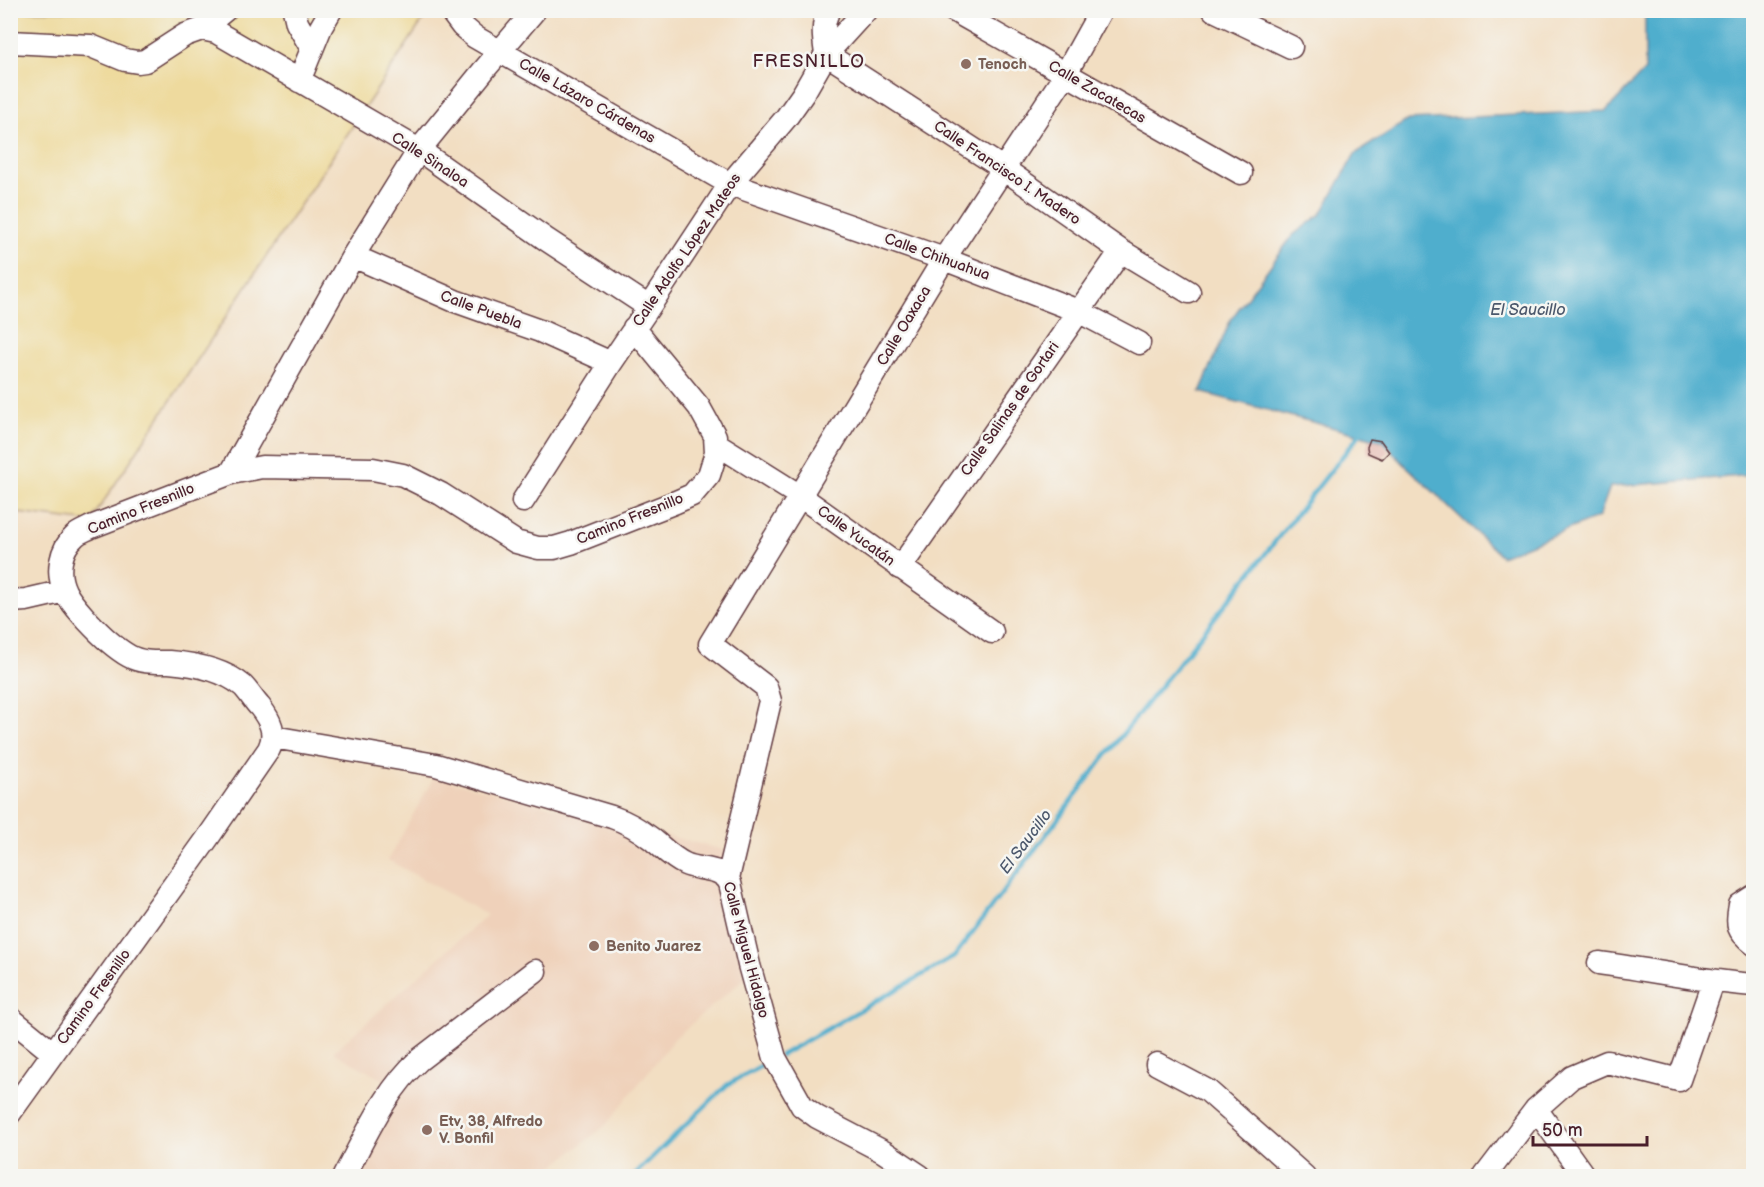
<svg xmlns="http://www.w3.org/2000/svg" width="1764" height="1187" font-family="'Balsamiq Sans',sans-serif">
  <style>
    .built { fill: #efd1ba }
    .sand { fill: #eeda9e; stroke: #9c7c64; stroke-width: 1.5 }
    .water { fill: #4faecd; stroke: #4c667c; stroke-width: 1.5 }
    .lines { fill: none; stroke-linecap: round; stroke-linejoin: round }
    .stream { stroke: #4faecd; stroke-width: 4.5 }
    .building { fill: #e2ada4 }
    .minor-casing { stroke: #633c42; stroke-width: 25 }
    .minor { stroke: #fff; stroke-width: 22 }
    .education-dot { fill: #8d6e63; stroke: #f6f6f2; stroke-width: 2 }
    .labels { text-anchor: middle; dominant-baseline: central; stroke-width: 5; stroke-linejoin: round; paint-order: stroke }
    .education-label { font-size: 15px; font-weight: bold; fill: #785e54; stroke: #f6f6f2; text-anchor: start }
    .street-label { font-size: 15px; fill: #4a1f2b; stroke: #f6f6f2 }
    .water-label { font-size: 16px; font-style: italic; fill: #4c586c; stroke: #f6f6f2 }
    .quarter-label { font-size: 18px; letter-spacing: 1.5px; fill: #4a1f2b; stroke: #f6f6f2 }
  </style>
  <rect width="100%" height="100%" fill="#f6f6f2"/>
  <filter id="ink" filterUnits="userSpaceOnUse"><feTurbulence type="fractalNoise" baseFrequency=".0167" numOctaves="2"/><feDisplacementMap in="SourceGraphic" scale="12" xChannelSelector="R" yChannelSelector="G"/><feConvolveMatrix kernelMatrix="1 2 1 2 8 2 1 2 1" color-interpolation-filters="sRGB"/></filter>
  <filter id="wash" filterUnits="userSpaceOnUse"><feTurbulence type="fractalNoise" baseFrequency=".008" numOctaves="4" result="noise"/><feDisplacementMap in="SourceGraphic" scale="24" xChannelSelector="R" yChannelSelector="G"/><feGaussianBlur stdDeviation="1.35" result="paint"/><feColorMatrix in="noise" values="0 0 0 0 0 0 0 0 0 0 0 0 0 0 0 0 0 1.4 0 .05"/><feComposite in="paint" operator="in"/></filter>
  <g filter="url(#wash)">
    <rect width="100%" height="100%" fill="#f2dec2"/>
    <path class="built" d="M434 777 732 852 746 977 675 1038 606 1125 541 1176H354L401 1090 333 1052 487 915 388 860Z"/>
    <path class="sand" d="M11 11H429L90 522 11 512Z"/>
    <path class="water" d="M1645 11H1753V475L1610 487 1599 517 1501 556 1399 459 1383 441 1200 392 1231 319 1293 235 1321 214 1355 154 1408 120 1606 111 1645 70Z"/>
    <g class="lines">
      <path class="stream" d="M781 1055 954 957 1103 759 1360 434
        M633 1176 727 1085 768 1062"/>
    </g>
    <g id="blocks">
      <path class="building" d="M1370 439 1381 441 1389 452 1382 459 1368 453 1367 447Z"/>
    </g>
  </g>
  <g filter="url(#ink)">
    <use href="#blocks" fill-opacity="0" stroke="#633c42" stroke-width="1.5"/>
    <g class="lines">
      <defs>
        <path id="minor" d="M294 10 297 23 312 49
          M450 10 462 26 475 37 730 184 944 259 1078 311 1139 343
          M829 10C821 24 824 40 826 54L1004 169 1121 251 1189 292
          M953 10 1241 173
          M1214 10 1291 47
          M202 29 216 32 419 150 547 240 649 307
          M10 42 91 46 125 60 138 62 145 61 185 35 202 29 225 10
          M299 81 321 27 331 10
          M353 256 455 301 540 331 611 363
          M717 444 800 496 992 632
          M231 473 353 256 419 150 484 70 535 10
          M523 501 611 363 649 307 730 184 786 118 803 94 826 54 866 10
          M900 568 1121 251
          M10 601 26 600 65 591
          M273 737 436 765 612 817C627 822 639 829 652 839 663 848 672 858 685 864 700 871 721 866 730 883L749 965 775 1058 802 1106 817 1117 884 1152 920 1176
          M728 878 770 701 766 687 710 644 944 259 1065 75 1101 10
          M1754 896 1740 905C1736 926 1737 931 1754 944
          M1599 963C1651 970 1702 981 1754 985
          M10 1018 53 1053
          M1157 1064 1208 1091 1304 1176
          M1536 1109 1584 1176
          M10 1113 207 839 269 749C277 733 270 720 260 707 254 701 249 692 243 686 223 669 194 664 169 662 156 662 141 663 129 656 113 647 99 633 87 620 79 611 70 602 65 591 56 573 60 549 75 536 79 532 86 530 91 527L231 473 262 467 373 469 403 475 441 494 516 542 538 548H554L571 543 676 502 692 495 709 475 716 453 715 436 699 407 634 328
          M344 1176C366 1136 385 1091 419 1060L535 971
          M1485 1176 1536 1109 1572 1077 1607 1062 1679 1080 1713 982"/>
      </defs>
      <use href="#minor" class="minor-casing"/>
      <use href="#minor" class="minor"/>
    </g>
  </g>
  <g class="education-dot">
    <circle cx="966" cy="64" r="6"/>
    <circle cx="594" cy="946" r="6"/>
    <circle cx="427" cy="1130" r="6"/>
  </g>
  <g class="labels">
    <g class="education-label">
      <text x="978" y="64">Tenoch</text>
      <text x="606" y="946">Benito Juarez</text>
      <text x="439" y="1121">Etv, 38, Alfredo<tspan x="439" dy="17">V. Bonfil</tspan></text>
    </g>
    <g class="street-label">
      <text transform="translate(1097 92) rotate(30)">Calle Zacatecas</text>
      <text transform="translate(587 101) rotate(30)">Calle Lázaro Cárdenas</text>
      <text transform="translate(430 160) rotate(33)">Calle Sinaloa</text>
      <text transform="translate(1007 173) rotate(34)">Calle Francisco I. Madero</text>
      <text transform="translate(687 250) rotate(-56)">Calle Adolfo López Mateos</text>
      <text transform="translate(937 257) rotate(20)">Calle Chihuahua</text>
      <text transform="translate(481 310) rotate(20)">Calle Puebla</text>
      <text transform="translate(904 326) rotate(-59)">Calle Oaxaca</text>
      <text transform="translate(1010 409) rotate(-55)">Calle Salinas de Gortari</text>
      <text transform="translate(141 509) rotate(-22)">Camino Fresnillo</text>
      <text transform="translate(630 519) rotate(-22)">Camino Fresnillo</text>
      <text transform="translate(856 536) rotate(36)">Calle Yucatán</text>
      <text transform="translate(746 950) rotate(75)">Calle Miguel Hidalgo</text>
      <text transform="translate(94 997) rotate(-54)">Camino Fresnillo</text>
    </g>
    <g class="water-label">
      <text x="1528" y="310">El Saucillo</text>
      <text transform="translate(1026 842) rotate(-53)">El Saucillo</text>
    </g>
    <g class="quarter-label">
      <text x="809" y="61">FRESNILLO</text>
    </g>
  </g>
  <rect width="1764" height="1187" fill="none" stroke="#f6f6f2" stroke-width="36"/>
  <path d="M1533 1136v9h114v-9" fill="none" stroke="#4a1f2b" stroke-width="3"/>
  <text x="1542" y="1136" font-size="18" fill="#4a1f2b" stroke="#f6f6f2" stroke-width="4.5" paint-order="stroke">50 m</text>
</svg>
